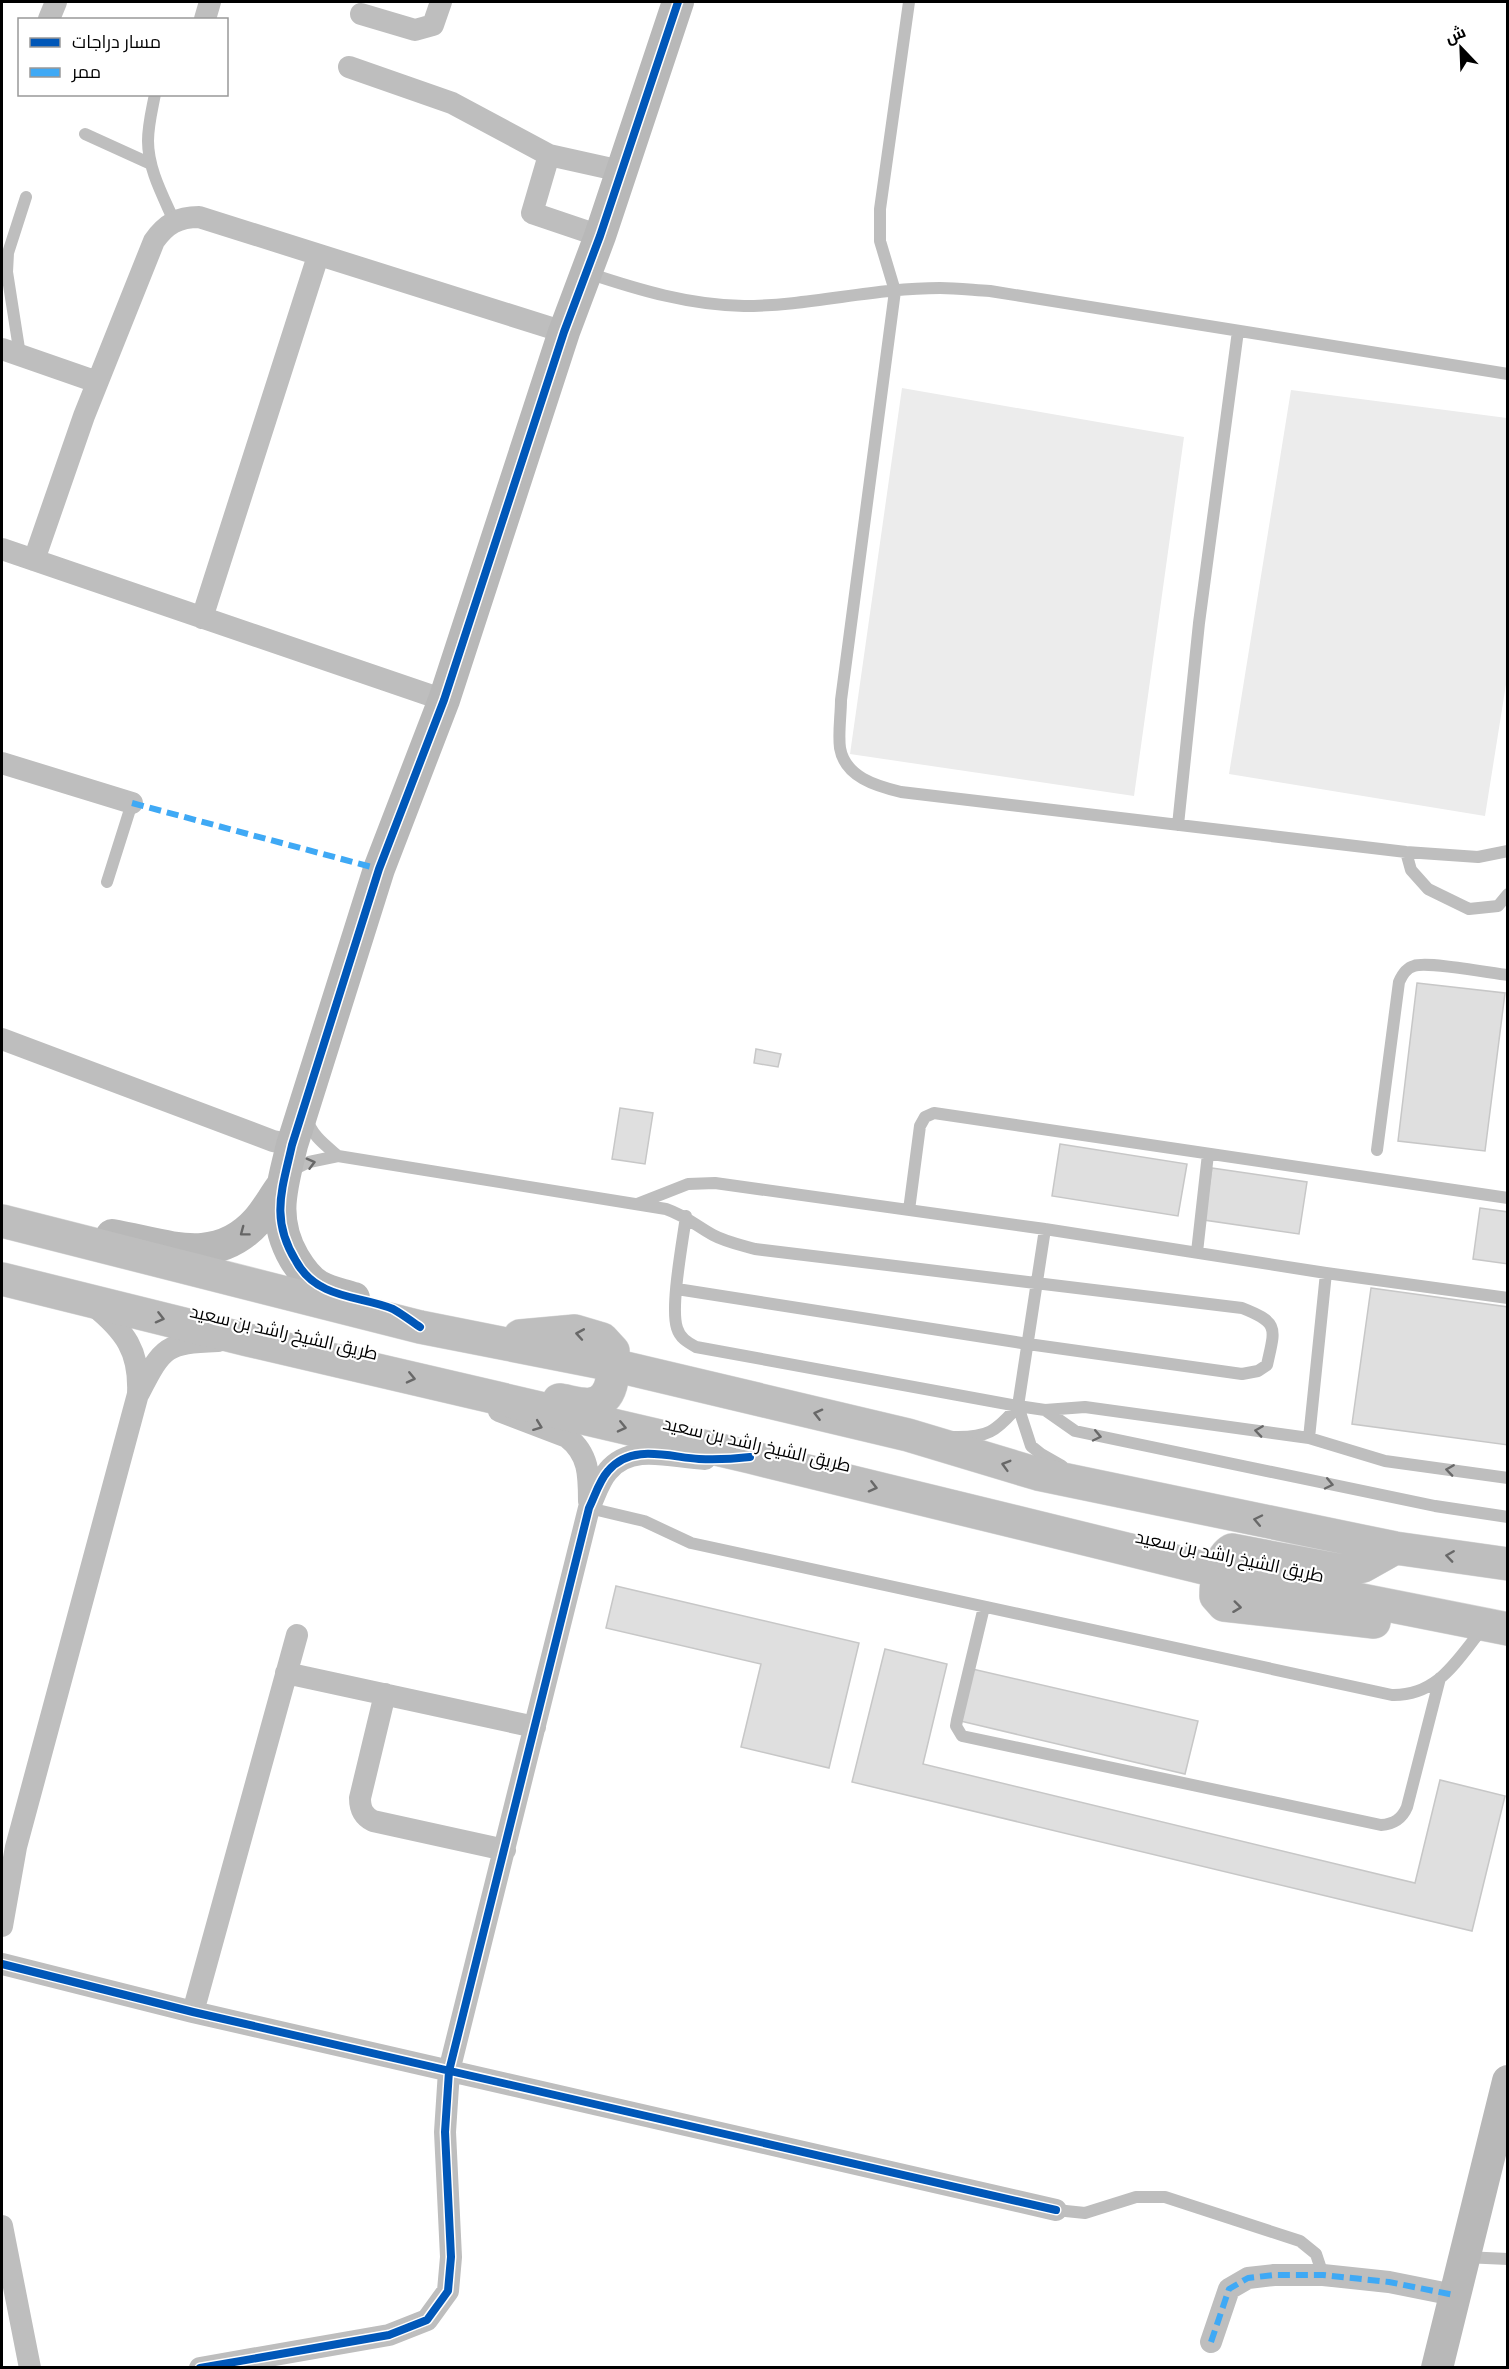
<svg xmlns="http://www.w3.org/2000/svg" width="1509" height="2369" font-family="'Roboto Condensed',Cairo,sans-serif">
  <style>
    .green { fill: #ececec }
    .building { fill: #dfdfdf; stroke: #c7c7c7; stroke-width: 1.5 }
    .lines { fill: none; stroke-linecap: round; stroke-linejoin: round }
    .primary-casing { stroke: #dbdbdb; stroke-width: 34 }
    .lane { stroke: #bebebe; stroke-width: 12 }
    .street { stroke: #bebebe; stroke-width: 22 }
    .secondary { stroke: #b8b8b8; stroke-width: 32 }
    .primary { stroke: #bebebe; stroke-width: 33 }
    .quiet { stroke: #3fa9f5; stroke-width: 6; stroke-dasharray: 12 6; stroke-linecap: butt }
    .cycleway-casing { stroke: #fff; stroke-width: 11 }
    .cycleway { stroke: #0057b8; stroke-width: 8 }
    .oneway { stroke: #686868 }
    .oneway2 { stroke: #656565 }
    .labels { text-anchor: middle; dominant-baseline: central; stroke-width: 4.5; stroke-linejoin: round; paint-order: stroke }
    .street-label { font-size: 18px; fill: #000; stroke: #fff }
  </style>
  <rect width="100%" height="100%" fill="#fff"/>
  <path class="green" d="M902 388 1184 437 1134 796 850 754Z
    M1291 390 1507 418V678L1485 816 1229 774Z"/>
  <path class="building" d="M1417 983 1505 993 1485 1151 1398 1141Z
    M756 1049 781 1054 778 1067 754 1063Z
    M620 1108 653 1113 645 1164 612 1159Z
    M1060 1144 1187 1164 1178 1216 1052 1196Z
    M1212 1168 1307 1182 1299 1234 1204 1220Z
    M1480 1208 1508 1212V1264L1473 1259Z
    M1371 1288 1508 1307V1445L1352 1424Z
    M616 1586 859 1643 829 1768 741 1747 761 1664 606 1628Z
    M885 1649 947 1664 923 1764 1415 1883 1440 1780 1505 1796 1472 1931 852 1782Z
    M968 1668 1198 1721 1185 1774 956 1720Z"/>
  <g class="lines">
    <defs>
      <path id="primary" d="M2 1221 420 1327 613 1365 908 1435 1038 1474 1395 1548 1508 1564
        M2 1279 248 1340 750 1457 1220 1572 1508 1629
        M520 1336 575 1331 602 1339 613 1351C613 1369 616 1399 592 1404 583 1406 568 1401 559 1400
        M1374 1622 1224 1605 1216 1596C1216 1582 1219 1557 1232 1550L1343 1571 1363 1566 1395 1548"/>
    </defs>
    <use href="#primary" class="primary-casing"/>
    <path class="lane" d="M909 2 880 209V241L895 291 841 700C841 715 838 733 840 748 845 777 876 786 901 792L1406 852 1478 857 1508 851
      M155 94C152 110 148 125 148 141 148 169 163 196 174 221
      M85 134 151 164
      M588 273C639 290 689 305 744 306 809 306 874 288 940 288 956 288 973 290 990 291L1508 374
      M20 355 7 272 8 253 26 197
      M1178 825 1199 623 1238 331
      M1406 852 1411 870 1428 889 1469 909 1498 906 1508 894
      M107 882 132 803
      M307 1118C311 1135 325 1145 338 1156L666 1209C686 1216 695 1225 713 1235 726 1242 741 1245 755 1249L1242 1308C1280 1323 1275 1328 1267 1365L1258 1371 1242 1374 1028 1344 677 1289
      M1377 1150 1399 982C1402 975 1406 968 1414 966 1427 961 1490 973 1508 975
      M291 1171 309 1162 338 1156
      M637 1204 688 1184 715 1183 1045 1229 1326 1273 1508 1298
      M909 1210 920 1126 925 1117 934 1113 1508 1198
      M686 1216C683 1240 670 1307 677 1328 680 1338 687 1342 696 1347L1018 1406 1045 1410 1085 1407 1309 1438 1385 1461 1508 1478
      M1045 1229 1018 1406 1031 1446 1041 1454 1062 1466
      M1197 1252 1208 1154
      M1045 1410 1075 1431 1435 1506 1508 1517
      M953 1437C987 1438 996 1432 1018 1406
      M1309 1438 1326 1273
      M589 1508 644 1521 691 1543 1392 1695C1439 1696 1457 1659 1484 1627
      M984 1607 957 1720 956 1726 962 1736 1381 1825C1394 1824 1402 1819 1407 1807L1440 1678
      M1056 2210 1085 2213 1136 2197H1165L1300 2241 1316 2254 1323 2275
      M1464 2257 1508 2259"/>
    <path class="street" d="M361 14 415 30 433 25 441 2
      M49 19 56 2
      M205 19 210 2
      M349 67 452 103 549 155
      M600 236 532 213 549 155 621 171
      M2 349 97 382
      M2 549 444 700
      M34 560 84 416 154 241C166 224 178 217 199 217L564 332
      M202 618 318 256
      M2 763 132 803
      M2 1039 273 1141 292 1145
      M139 1393C163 1346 166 1343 218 1341
      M499 1411 567 1437C589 1454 589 1475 589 1501
      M286 1673 535 1727
      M385 1694 360 1798C360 1809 363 1816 373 1821L505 1850
      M2 1926 16 1847 138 1394C140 1351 125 1331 93 1305
      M2 1964 193 2012 1056 2210
      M193 2012 297 1635
      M2 2226 30 2368
      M1211 2342 1229 2289 1248 2278 1274 2275H1323L1389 2282 1454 2295
      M200 2368 389 2335 427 2320 448 2291 451 2257 445 2132 449 2071 589 1508C595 1496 599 1481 608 1471 632 1442 673 1458 705 1459"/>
    <path class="secondary" d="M112 1235C165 1244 215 1268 257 1221 266 1211 273 1198 281 1187
      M354 1298C342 1294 329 1292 319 1286 308 1280 300 1268 294 1258 271 1218 282 1187 292 1145L379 869 444 700 564 332 600 236 678 2
      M1437 2368 1508 2081"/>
    <use href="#primary" class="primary"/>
    <path class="quiet" d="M132 803 379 869
      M1211 2342 1229 2289 1248 2278 1274 2275H1323L1389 2282 1454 2295"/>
    <defs>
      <path id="cycleway" d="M420 1327C411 1321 402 1314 393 1309 371 1300 347 1299 326 1289 313 1283 303 1274 296 1261 270 1219 282 1190 292 1145L379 869 444 700 564 332 600 236 678 2
        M2 1964 193 2012 1056 2210
        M200 2368 389 2335 427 2320 448 2291 451 2257 445 2132 449 2071 589 1508C595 1496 599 1481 608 1471 631 1443 669 1457 699 1459 717 1460 733 1459 750 1457"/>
    </defs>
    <use href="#cycleway" class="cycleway-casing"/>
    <use href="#cycleway" class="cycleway"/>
  </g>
  <defs><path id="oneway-chevron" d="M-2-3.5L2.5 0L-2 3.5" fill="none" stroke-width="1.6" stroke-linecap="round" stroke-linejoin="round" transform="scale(1.5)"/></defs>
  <g class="oneway">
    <use href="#oneway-chevron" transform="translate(311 1163) rotate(-15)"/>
    <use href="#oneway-chevron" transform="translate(160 1318) rotate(14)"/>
    <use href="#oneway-chevron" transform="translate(580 1334) rotate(-170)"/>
    <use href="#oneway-chevron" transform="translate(411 1378) rotate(13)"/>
    <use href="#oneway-chevron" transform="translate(818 1414) rotate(-166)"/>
    <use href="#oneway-chevron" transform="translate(538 1426) rotate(21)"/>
    <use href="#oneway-chevron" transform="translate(622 1427) rotate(13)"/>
    <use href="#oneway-chevron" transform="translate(1259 1431) rotate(-172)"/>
    <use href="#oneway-chevron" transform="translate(1097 1436) rotate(12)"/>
    <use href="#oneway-chevron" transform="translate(1006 1465) rotate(-164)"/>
    <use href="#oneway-chevron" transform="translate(1450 1470) rotate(-172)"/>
    <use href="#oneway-chevron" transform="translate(1329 1484) rotate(12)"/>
    <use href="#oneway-chevron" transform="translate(873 1487) rotate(14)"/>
    <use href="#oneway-chevron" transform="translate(1258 1520) rotate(-168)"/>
    <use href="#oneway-chevron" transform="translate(1450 1556) rotate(-172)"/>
    <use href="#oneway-chevron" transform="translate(1237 1607) rotate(7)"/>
  </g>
  <use class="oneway2" href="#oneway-chevron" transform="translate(244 1232) rotate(143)"/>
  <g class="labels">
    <g class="street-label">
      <text transform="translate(284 1332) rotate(13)">طريق الشيخ راشد بن سعيد</text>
      <text transform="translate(757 1444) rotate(13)">طريق الشيخ راشد بن سعيد</text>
      <text transform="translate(1230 1556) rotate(12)">طريق الشيخ راشد بن سعيد</text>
    </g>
  </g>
  <rect width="1509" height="2369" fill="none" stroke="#000000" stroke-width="6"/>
  <rect x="18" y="18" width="210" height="78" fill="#ffffff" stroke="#999999" stroke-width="1.5"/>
  <rect x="30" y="38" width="30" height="9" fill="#0057b8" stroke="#999999" stroke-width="1.5"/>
  <text x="72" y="48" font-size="18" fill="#000000">مسار دراجات</text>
  <rect x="30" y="68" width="30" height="9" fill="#3fa9f5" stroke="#999999" stroke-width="1.5"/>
  <text x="72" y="78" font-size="18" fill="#000000">ممر</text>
  <g transform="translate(1461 48) rotate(337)" stroke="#ffffff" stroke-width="4.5" paint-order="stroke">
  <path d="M0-4.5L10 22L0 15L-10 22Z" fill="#000000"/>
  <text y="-9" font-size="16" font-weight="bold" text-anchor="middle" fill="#000000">ش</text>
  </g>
</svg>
